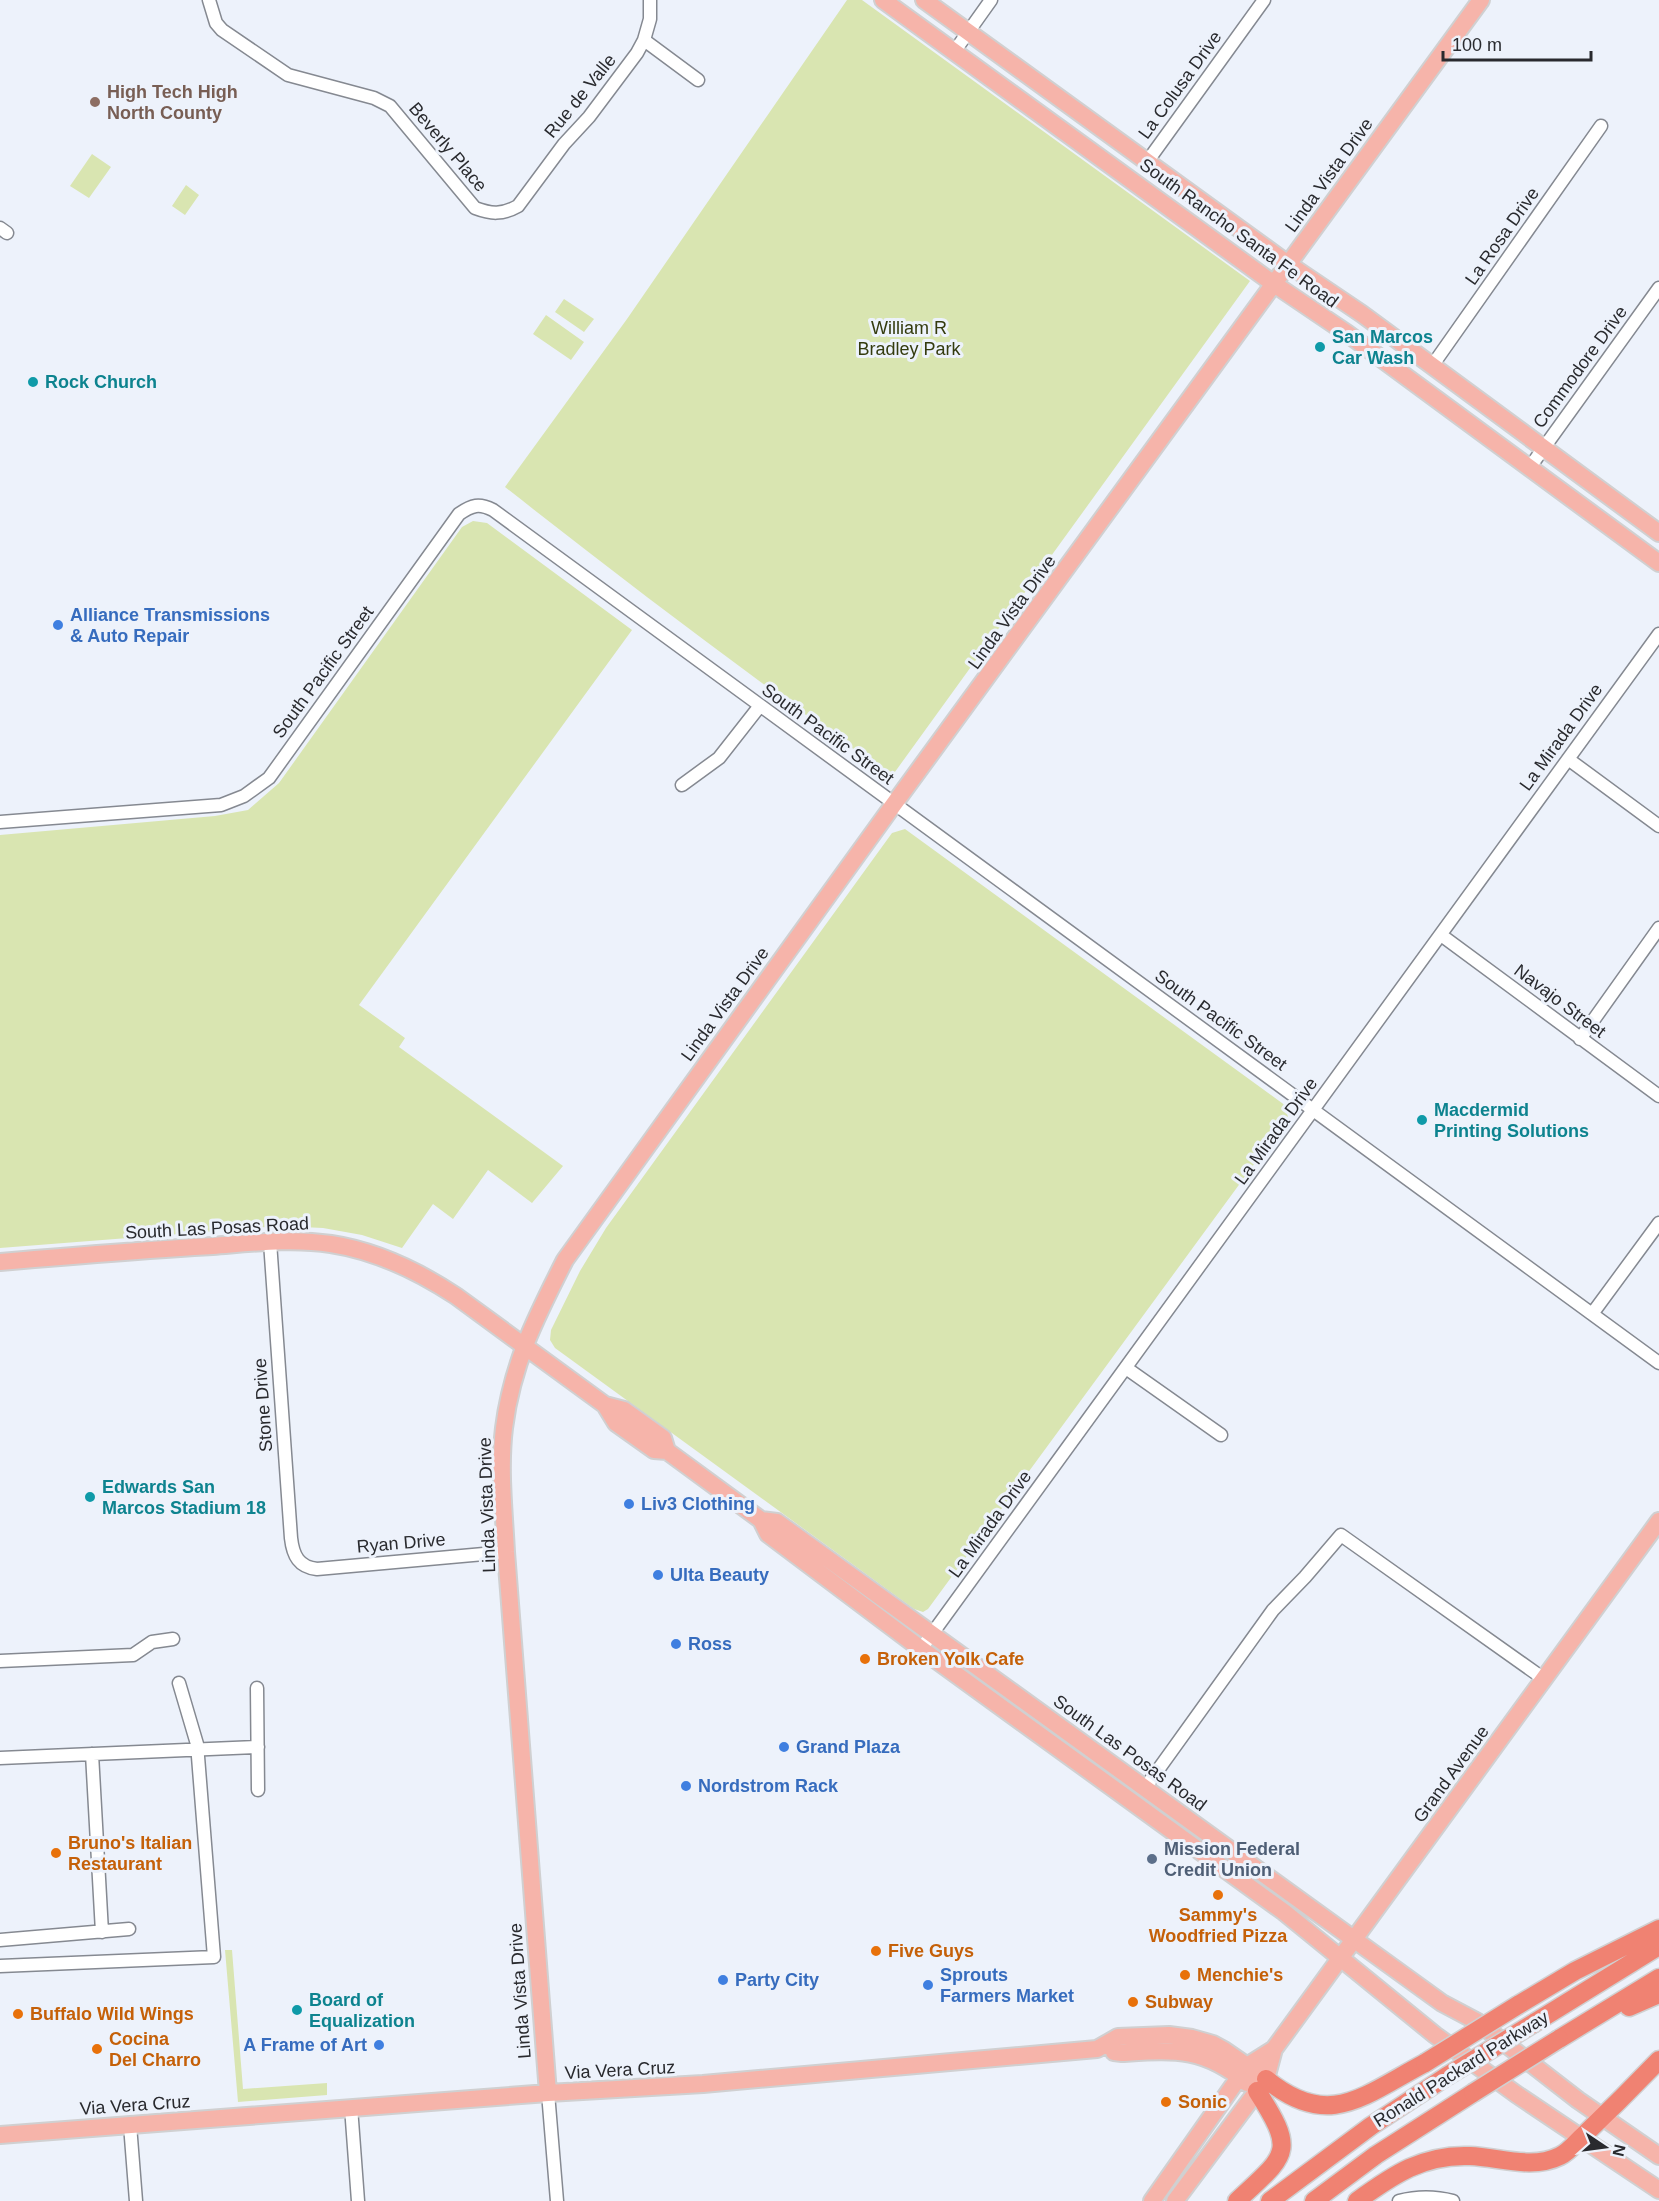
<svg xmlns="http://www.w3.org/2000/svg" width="1659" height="2201" font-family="Helvetica,sans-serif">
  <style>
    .green { fill: #d9e5b1 }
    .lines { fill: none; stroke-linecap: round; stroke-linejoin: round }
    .minor-casing { stroke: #858991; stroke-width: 15 }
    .major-casing { stroke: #d0d0d1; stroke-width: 20 }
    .highway-casing { stroke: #d0d0d1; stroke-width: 21 }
    .minor { stroke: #fff; stroke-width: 12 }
    .major { stroke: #f6b4aa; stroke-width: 16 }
    .highway { stroke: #f08272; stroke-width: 18 }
    .highway-bridge-casing { stroke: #d0d0d1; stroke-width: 21; stroke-linecap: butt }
    .highway-bridge { stroke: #f08272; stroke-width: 18 }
    .education-dot { fill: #8d6e63; stroke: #edf2fb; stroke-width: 2 }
    .culture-dot { fill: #0f9aa8; stroke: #edf2fb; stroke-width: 2 }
    .shop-dot { fill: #3f7fe0; stroke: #edf2fb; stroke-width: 2 }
    .food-dot { fill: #e8710a; stroke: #edf2fb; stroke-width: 2 }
    .service-dot { fill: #5c6f8a; stroke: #edf2fb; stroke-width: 2 }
    .labels { text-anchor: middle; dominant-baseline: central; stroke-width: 6; stroke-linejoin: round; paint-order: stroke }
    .street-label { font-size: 18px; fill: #292a2e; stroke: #edf2fb }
    .education-label { font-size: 18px; font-weight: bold; fill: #785e54; stroke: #edf2fb; text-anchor: start }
    .park-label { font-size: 18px; fill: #343b0e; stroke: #edf2fb }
    .culture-label { font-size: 18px; font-weight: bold; fill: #0d838f; stroke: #edf2fb; text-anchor: start }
    .shop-label { font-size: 18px; font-weight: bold; fill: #366cbe; stroke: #edf2fb; text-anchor: start }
    .food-label { font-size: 18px; font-weight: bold; fill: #c56008; stroke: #edf2fb; text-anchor: start }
    .service-label { font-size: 18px; font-weight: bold; fill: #4e5e75; stroke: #edf2fb; text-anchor: start }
  </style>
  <rect width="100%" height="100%" fill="#edf2fb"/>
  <path class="green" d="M847 0H862L1250 281 892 776C760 684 632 587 505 487L627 319Z
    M92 154 111 167 89 198 70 186Z
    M186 185 199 195 185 215 172 206Z
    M564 299 594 319 584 332 555 312Z
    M546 315 584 342 571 360 533 334Z
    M473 521 487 523 632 630 359 1005 405 1038 399 1047 563 1166 532 1203 488 1170 453 1219 433 1204 402 1248 362 1235 323 1228 280 1226 0 1248V835L215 816 248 810 279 783 462 527Z
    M905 829 1286 1106 1288 1118 928 1609 923 1612 914 1609 555 1348 550 1340 551 1330 580 1271 606 1228 892 833Z
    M225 1950H232L243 2089 327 2083V2095L238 2102Z"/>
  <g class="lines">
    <defs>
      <path id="minor" d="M209 0 216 23 222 30 288 75 374 98 390 106 475 208C491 214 502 215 518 206L564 144 589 117 637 53 644 40 650 19V0
        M644 40 698 80
        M954 52 991 0
        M1147 162 1264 0
        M0 228 7 233
        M1432 366 1601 126
        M1530 467 1659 288
        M1568 759 1659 826
        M682 785 719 758 759 707
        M0 822 221 805 244 796 269 778 459 514C472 505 479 503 493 510L1659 1363
        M1441 935 1659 1096
        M1580 1039 1659 928
        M270 1242 291 1538C293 1556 299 1567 317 1569L506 1552
        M1592 1314 1659 1223
        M1126 1368 1221 1435
        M921 1649 1659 634
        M0 1661 133 1655 152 1642 173 1639
        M257 1688 258 1790
        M92 1754 102 1932
        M0 1758 258 1747
        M1145 1788 1273 1610 1305 1577 1341 1535 1544 1679
        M0 1940 129 1929
        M0 1966 214 1957 197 1744 179 1683
        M548 2093 557 2201
        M351 2107 358 2201
        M130 2125 136 2201
        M1399 2201C1418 2196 1434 2196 1453 2201"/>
      <path id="major" d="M883 0 1274 284 1348 334 1659 563
        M924 0 1288 264 1362 314 1659 533
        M0 1262C71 1256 142 1250 213 1246 252 1243 292 1238 331 1244 377 1251 418 1271 456 1296L605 1405 624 1410 663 1438 667 1451
        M605 1405 616 1423 654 1450 667 1451 761 1520 768 1534 921 1649 1284 1912 1435 2035 1516 2094 1659 2190
        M761 1520 777 1522 1442 2003 1476 2021 1578 2100 1659 2156
        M1114 2052 1122 2053C1175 2050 1203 2047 1247 2083
        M548 2093 506 1552C504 1512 499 1469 504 1428 512 1364 536 1317 565 1260L894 804 1481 0
        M0 2135 548 2093 703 2084 1097 2049 1118 2037 1169 2035 1192 2038 1213 2044 1224 2050 1266 2079
        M1152 2201 1247 2066 1274 2049
        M1175 2201 1266 2079 1274 2049 1659 1521"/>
      <path id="highway" d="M1518 2005 1575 1971 1659 1929
        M1629 2007 1659 1994
        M1534 2023 1659 1946
        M1559 2039 1659 1978
        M1266 2079C1329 2131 1364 2095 1425 2063
        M1237 2201C1287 2154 1297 2153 1257 2091
        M1270 2201 1371 2126 1447 2076
        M1314 2201 1376 2155 1473 2093
        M1357 2201C1393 2175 1423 2154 1470 2156 1499 2157 1532 2170 1560 2156 1570 2151 1576 2142 1584 2135 1610 2110 1634 2086 1659 2060"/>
    </defs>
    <use href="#minor" class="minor-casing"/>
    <use href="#major" class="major-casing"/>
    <use href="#highway" class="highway-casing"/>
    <use href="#minor" class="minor"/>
    <use href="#major" class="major"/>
    <use href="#highway" class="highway"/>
    <defs>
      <path id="highway-bridge" d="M1425 2063 1518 2005
        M1447 2076 1534 2023
        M1473 2093 1559 2039"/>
    </defs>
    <use href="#highway-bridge" class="highway-bridge-casing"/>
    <use href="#highway-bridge" class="highway-bridge"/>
  </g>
  <circle class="education-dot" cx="95" cy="102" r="6"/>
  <g class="culture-dot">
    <circle cx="1320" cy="347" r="6"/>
    <circle cx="33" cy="382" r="6"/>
    <circle cx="1422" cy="1120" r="6"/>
    <circle cx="90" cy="1497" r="6"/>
    <circle cx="297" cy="2010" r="6"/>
  </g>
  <g class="shop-dot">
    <circle cx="58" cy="625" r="6"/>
    <circle cx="629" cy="1504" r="6"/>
    <circle cx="658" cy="1575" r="6"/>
    <circle cx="676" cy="1644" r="6"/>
    <circle cx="784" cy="1747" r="6"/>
    <circle cx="686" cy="1786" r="6"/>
    <circle cx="723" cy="1980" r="6"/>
    <circle cx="928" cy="1985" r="6"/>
    <circle cx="379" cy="2045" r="6"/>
  </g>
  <g class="food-dot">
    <circle cx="865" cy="1659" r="6"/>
    <circle cx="56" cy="1853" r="6"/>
    <circle cx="1218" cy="1895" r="6"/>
    <circle cx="876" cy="1951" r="6"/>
    <circle cx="1185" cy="1975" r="6"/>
    <circle cx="1133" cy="2002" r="6"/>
    <circle cx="18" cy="2014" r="6"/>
    <circle cx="97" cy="2049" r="6"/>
    <circle cx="1166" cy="2102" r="6"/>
  </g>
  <circle class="service-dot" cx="1152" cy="1859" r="6"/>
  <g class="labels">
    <g class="street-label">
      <text transform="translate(1180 85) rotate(-54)">La Colusa Drive</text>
      <text transform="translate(580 96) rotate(-51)">Rue de Valle</text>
      <text transform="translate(448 147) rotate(50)">Beverly Place</text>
      <text transform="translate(1329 175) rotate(-54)">Linda Vista Drive</text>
      <text transform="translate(1239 233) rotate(36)">South Rancho Santa Fe Road</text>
      <text transform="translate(1502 236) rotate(-55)">La Rosa Drive</text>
      <text transform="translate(1580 367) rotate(-54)">Commodore Drive</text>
      <text transform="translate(1012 612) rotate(-54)">Linda Vista Drive</text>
      <text transform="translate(323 672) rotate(-54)">South Pacific Street</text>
      <text transform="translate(828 734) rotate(36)">South Pacific Street</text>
      <text transform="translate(1561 737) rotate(-54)">La Mirada Drive</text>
      <text transform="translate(1560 1001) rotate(37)">Navajo Street</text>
      <text transform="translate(725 1004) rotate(-54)">Linda Vista Drive</text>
      <text transform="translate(1221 1020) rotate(36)">South Pacific Street</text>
      <text transform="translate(1276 1131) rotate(-54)">La Mirada Drive</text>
      <text transform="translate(217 1228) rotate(-3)">South Las Posas Road</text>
      <text transform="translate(263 1405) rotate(-94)">Stone Drive</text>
      <text transform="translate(487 1505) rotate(-92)">Linda Vista Drive</text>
      <text transform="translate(990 1524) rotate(-54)">La Mirada Drive</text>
      <text transform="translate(401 1543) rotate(-5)">Ryan Drive</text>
      <text transform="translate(1130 1753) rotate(36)">South Las Posas Road</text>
      <text transform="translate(1451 1774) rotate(-54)">Grand Avenue</text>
      <text transform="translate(520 1991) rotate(-94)">Linda Vista Drive</text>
      <text transform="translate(1461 2069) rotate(-32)">Ronald Packard Parkway</text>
      <text transform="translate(620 2070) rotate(-3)">Via Vera Cruz</text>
      <text transform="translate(135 2105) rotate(-4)">Via Vera Cruz</text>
    </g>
    <g class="education-label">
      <text x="107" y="92">High Tech High<tspan x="107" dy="21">North County</tspan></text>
    </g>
    <g class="park-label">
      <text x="909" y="328">William R<tspan x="909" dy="21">Bradley Park</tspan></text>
    </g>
    <g class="culture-label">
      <text x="1332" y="337">San Marcos<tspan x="1332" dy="21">Car Wash</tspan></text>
      <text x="45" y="382">Rock Church</text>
      <text x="1434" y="1110">Macdermid<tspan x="1434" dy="21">Printing Solutions</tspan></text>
      <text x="102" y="1487">Edwards San<tspan x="102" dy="21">Marcos Stadium 18</tspan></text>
      <text x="309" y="2000">Board of<tspan x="309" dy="21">Equalization</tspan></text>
    </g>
    <g class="shop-label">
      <text x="70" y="615">Alliance Transmissions<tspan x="70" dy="21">&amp; Auto Repair</tspan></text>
      <text x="641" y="1504">Liv3 Clothing</text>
      <text x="670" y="1575">Ulta Beauty</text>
      <text x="688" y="1644">Ross</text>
      <text x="796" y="1747">Grand Plaza</text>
      <text x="698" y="1786">Nordstrom Rack</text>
      <text x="940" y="1975">Sprouts<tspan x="940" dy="21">Farmers Market</tspan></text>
      <text x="735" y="1980">Party City</text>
      <text x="367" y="2045" text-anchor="end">A Frame of Art</text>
    </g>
    <g class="food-label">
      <text x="877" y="1659">Broken Yolk Cafe</text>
      <text x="68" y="1843">Bruno's Italian<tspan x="68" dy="21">Restaurant</tspan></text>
      <text x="1218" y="1915" text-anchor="middle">Sammy's<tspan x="1218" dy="21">Woodfried Pizza</tspan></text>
      <text x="888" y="1951">Five Guys</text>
      <text x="1197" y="1975">Menchie's</text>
      <text x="1145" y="2002">Subway</text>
      <text x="30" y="2014">Buffalo Wild Wings</text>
      <text x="109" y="2039">Cocina<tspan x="109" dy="21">Del Charro</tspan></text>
      <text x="1178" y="2102">Sonic</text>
    </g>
    <g class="service-label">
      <text x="1164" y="1849">Mission Federal<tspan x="1164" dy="21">Credit Union</tspan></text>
    </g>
  </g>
  <g transform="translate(1605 2147) rotate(103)" stroke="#edf2fb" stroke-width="4.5" paint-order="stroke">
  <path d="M0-4.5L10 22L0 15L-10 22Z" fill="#292a2e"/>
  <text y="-9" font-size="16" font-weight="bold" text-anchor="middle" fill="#292a2e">N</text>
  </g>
  <path d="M1443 51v9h148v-9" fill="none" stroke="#292a2e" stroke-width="3"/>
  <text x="1452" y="51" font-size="18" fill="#292a2e" stroke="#edf2fb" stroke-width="4.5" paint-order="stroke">100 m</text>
</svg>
